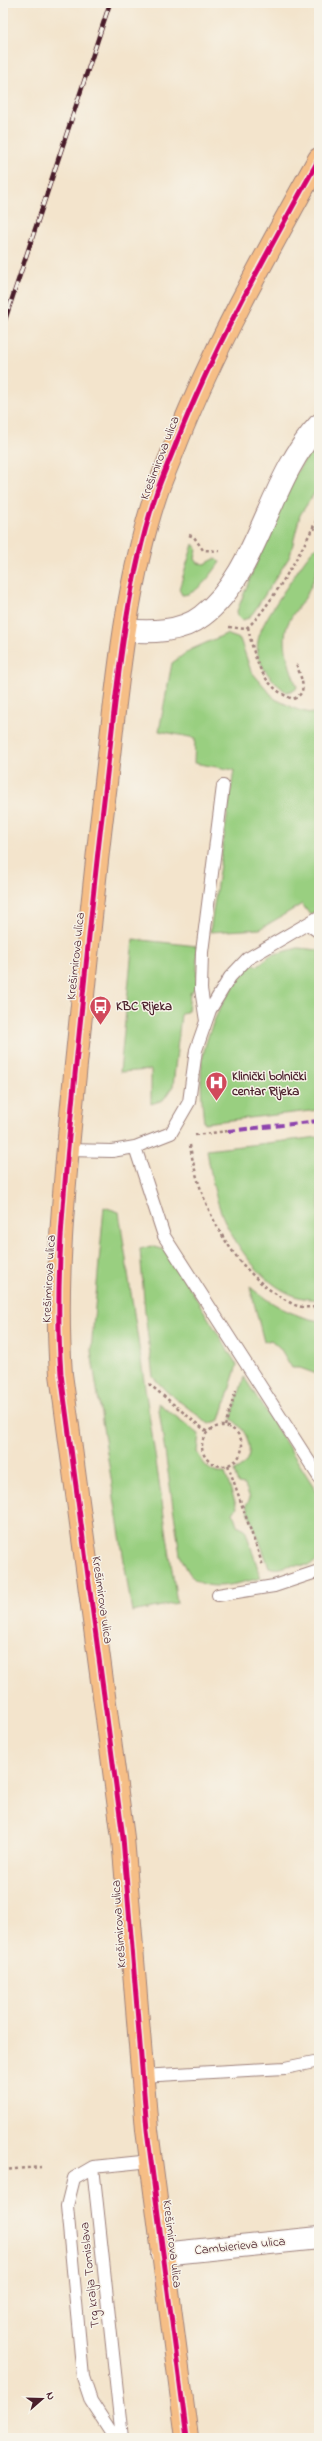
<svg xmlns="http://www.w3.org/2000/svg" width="322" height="2441" font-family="'Indie Flower',sans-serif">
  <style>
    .green { fill: #99cf80; stroke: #727756 }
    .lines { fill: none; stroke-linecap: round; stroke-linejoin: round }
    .lane-casing { stroke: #9e827c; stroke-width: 14 }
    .street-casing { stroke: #9e827c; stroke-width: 24 }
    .primary-casing { stroke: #9e827c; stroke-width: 24 }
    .path { stroke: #9e827c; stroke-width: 2.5; stroke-dasharray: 3 3; stroke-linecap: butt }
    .lane { stroke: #fff; stroke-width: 12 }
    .street { stroke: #fff; stroke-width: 22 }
    .primary { stroke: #f6be86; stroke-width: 22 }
    .rail-casing { stroke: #4a1f2b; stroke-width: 4.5 }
    .rail { stroke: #f7f3e8; stroke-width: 3; stroke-dasharray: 9; stroke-linecap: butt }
    .quiet { stroke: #8e44ad; stroke-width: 4; stroke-dasharray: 8 4; stroke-linecap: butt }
    .cycleway-casing { stroke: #f7f3e8; stroke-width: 8 }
    .cycleway { stroke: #d6006c; stroke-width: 5 }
    .labels { text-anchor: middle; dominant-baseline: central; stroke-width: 3; stroke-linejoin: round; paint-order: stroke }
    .street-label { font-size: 13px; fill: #4a1f2b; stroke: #f7f3e8 }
    .poi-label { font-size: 13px; font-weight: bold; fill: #4a1f2b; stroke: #f7f3e8; text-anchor: start }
  </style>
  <rect width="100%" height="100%" fill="#f7f3e8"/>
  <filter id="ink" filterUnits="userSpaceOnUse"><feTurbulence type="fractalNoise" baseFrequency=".025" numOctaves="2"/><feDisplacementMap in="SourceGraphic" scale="8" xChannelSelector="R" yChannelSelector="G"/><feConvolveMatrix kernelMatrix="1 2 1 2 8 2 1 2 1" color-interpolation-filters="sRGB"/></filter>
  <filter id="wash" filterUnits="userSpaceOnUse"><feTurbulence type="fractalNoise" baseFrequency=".012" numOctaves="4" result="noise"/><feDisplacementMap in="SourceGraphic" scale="16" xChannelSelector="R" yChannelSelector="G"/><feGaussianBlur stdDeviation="0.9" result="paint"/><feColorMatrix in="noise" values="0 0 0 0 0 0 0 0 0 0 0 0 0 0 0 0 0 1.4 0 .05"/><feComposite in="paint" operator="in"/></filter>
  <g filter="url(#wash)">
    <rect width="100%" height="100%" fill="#f3e4cc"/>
    <path class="green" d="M312 449H319V486L300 515 290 556 255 610 249 618 242 620 238 616 237 611 275 517 294 476Z
      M193 544 197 549 195 559 198 563 205 564 216 558 220 562C212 574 197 595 182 595L179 589Z
      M316 547 319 548C319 566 314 582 305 598 298 608 289 617 286 630 282 648 291 670 297 687L295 690 286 692C240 654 257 633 284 591 295 576 303 560 316 547Z
      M226 634 240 639 251 671 275 699 298 710 319 715V908L310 915 302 904 260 929 210 932 234 770 194 763 195 738 159 731 172 663 190 650Z
      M133 939 197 946V987L190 993 188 1011 181 1014 173 1086 163 1100 151 1104V1070L120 1072Z
      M298 948 319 950V1110L204 1123C202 1104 200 1082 202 1062 207 1027 228 987 253 963L257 966 271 955Z
      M319 1137V1299C278 1303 243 1258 226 1224 215 1201 211 1175 207 1150Z
      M104 1207 119 1212 177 1603 132 1612 91 1351Z
      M151 1246 166 1250 169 1254 237 1365 220 1420 209 1424 166 1391 153 1377 145 1313 140 1249Z
      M250 1287C271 1304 292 1316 319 1321V1375L300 1368H292L280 1348 271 1340 264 1342Z
      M244 1377 319 1495V1559C307 1570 299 1563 287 1566 279 1568 277 1570 269 1567L246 1505 250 1498 245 1485 238 1484 234 1471C259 1460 250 1431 231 1419Z
      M158 1403 199 1434 197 1452C203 1463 210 1475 225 1473L237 1507 233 1512 237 1525 245 1529 261 1578C242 1582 215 1592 197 1581 189 1576 184 1563 180 1555Z"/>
  </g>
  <g filter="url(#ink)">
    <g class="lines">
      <defs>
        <path id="lane" d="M319 917 247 959 230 977 210 1010 196 1050 189 1102 171 1133 135 1147 164 1236 319 1477
          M308 924 319 932
          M206 1021 201 989 202 952 223 786
          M67 1150 112 1151 135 1147
          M218 1595 274 1586 319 1571
          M141 2076 285 2068 319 2061
          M93 2167 74 2178 67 2206 83 2377 91 2401 115 2438
          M122 2438 93 2167 151 2161"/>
        <path id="street" d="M125 630C149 633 182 632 202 616 259 573 268 479 319 425
          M162 2254 319 2238"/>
        <path id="primary" d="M187 2438 147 2130 123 1838 61 1374C54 1278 65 1180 74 1084 83 997 91 911 101 825 115 715 121 600 156 494 162 477 170 459 177 441 216 343 268 251 319 159"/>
      </defs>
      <use href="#lane" class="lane-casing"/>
      <use href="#street" class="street-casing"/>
      <use href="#primary" class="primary-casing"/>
      <path class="path" d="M313 528 319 530
        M189 535 194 537 203 550 219 551
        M229 627 245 629C267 614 309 539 319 514
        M248 627C254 657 261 687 293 699 310 693 300 676 296 663
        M195 1135 228 1131
        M190 1145C198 1202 232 1270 284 1299 288 1301 293 1305 298 1306 304 1308 312 1307 319 1307
        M149 1384 207 1432
        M225 1426 236 1390
        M202 1446a20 20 0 1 1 40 0a20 20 0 1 1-40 0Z
        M228 1465 263 1566
        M3 2170 41 2167"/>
      <use href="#lane" class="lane"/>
      <use href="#street" class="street"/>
      <use href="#primary" class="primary"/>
      <defs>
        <path id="rail" d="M3 326 110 3"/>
      </defs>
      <use href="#rail" class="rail-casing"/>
      <use href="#rail" class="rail"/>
      <path class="quiet" d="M228 1131 319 1121"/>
      <defs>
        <path id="cycleway" d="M187 2438 147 2130 123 1838 61 1374C54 1278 65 1180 74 1084 83 997 91 911 101 825 115 715 121 600 156 494 162 477 170 459 177 441 216 343 268 251 319 159"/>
      </defs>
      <use href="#cycleway" class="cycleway-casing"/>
      <use href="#cycleway" class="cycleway"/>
    </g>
  </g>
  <defs>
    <symbol id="bus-pin" viewBox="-11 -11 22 30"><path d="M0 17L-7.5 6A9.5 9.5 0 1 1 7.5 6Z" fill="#d1495b" stroke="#f7f3e8"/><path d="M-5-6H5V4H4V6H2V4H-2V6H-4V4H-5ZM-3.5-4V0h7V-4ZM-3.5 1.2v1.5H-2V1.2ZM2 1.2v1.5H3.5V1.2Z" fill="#fff"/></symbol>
    <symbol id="hospital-pin" viewBox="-11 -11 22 30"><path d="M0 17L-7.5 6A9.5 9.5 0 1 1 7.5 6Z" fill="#d1495b" stroke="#f7f3e8"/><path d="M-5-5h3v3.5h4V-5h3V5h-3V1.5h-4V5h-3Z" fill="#fff"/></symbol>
  </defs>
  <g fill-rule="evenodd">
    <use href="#bus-pin" x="88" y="994" width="25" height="34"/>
    <use href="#hospital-pin" x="204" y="1070" width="25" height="34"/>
  </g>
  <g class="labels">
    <g class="street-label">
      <text transform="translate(160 458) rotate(-69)">Krešimirova ulica</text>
      <text transform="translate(76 956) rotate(-84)">Krešimirova ulica</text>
      <text transform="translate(49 1279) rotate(-87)">Krešimirova ulica</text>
      <text transform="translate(102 1600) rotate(82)">Krešimirova ulica</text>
      <text transform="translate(119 1924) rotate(-94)">Krešimirova ulica</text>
      <text transform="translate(172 2244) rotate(83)">Krešimirova ulica</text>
      <text transform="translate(240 2246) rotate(-6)">Cambierieva ulica</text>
      <text transform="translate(90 2275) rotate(-96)">Trg kralja Tomislava</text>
    </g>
    <g class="poi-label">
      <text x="116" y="1006">KBC Rijeka</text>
      <text x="232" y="1076">Klinički bolnički<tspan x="232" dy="15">centar Rijeka</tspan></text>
    </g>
  </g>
  <rect width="322" height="2441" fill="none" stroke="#f7f3e8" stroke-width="16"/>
  <g transform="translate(42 2399) rotate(70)" stroke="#f7f3e8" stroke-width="3" paint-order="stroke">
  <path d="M0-3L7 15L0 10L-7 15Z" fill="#4a1f2b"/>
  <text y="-6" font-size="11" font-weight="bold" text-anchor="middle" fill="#4a1f2b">N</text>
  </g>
</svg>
